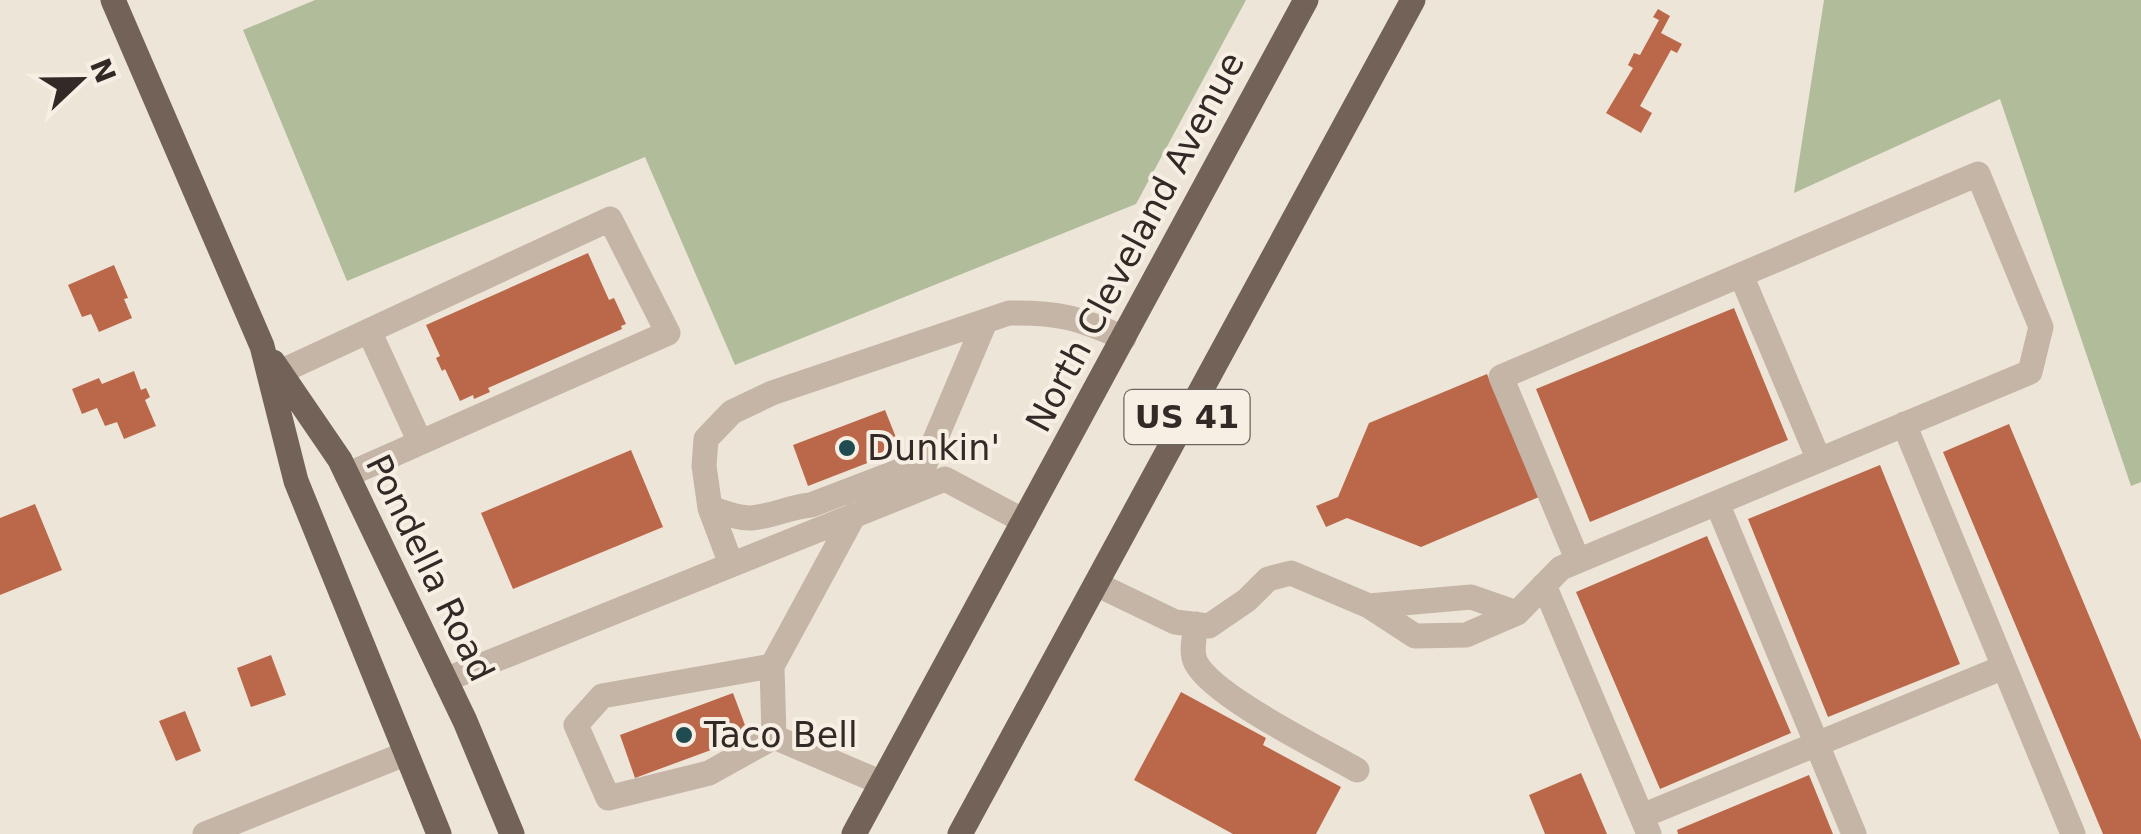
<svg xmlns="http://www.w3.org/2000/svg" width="2141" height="834" font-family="'DejaVu Sans',sans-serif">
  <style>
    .green { fill: #b0bc9a }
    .building { fill: #bb684a }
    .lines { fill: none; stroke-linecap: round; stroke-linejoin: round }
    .minor { stroke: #c5b5a6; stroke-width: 25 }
    .major { stroke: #736258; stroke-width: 25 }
    .poi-dot { fill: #204b50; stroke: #f7efe4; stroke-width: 4 }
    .labels { text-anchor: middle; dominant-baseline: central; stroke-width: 8; stroke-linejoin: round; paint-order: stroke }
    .shield { fill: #f7efe4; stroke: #6d655f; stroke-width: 2.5 }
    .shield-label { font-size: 32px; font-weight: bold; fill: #322a26 }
    .street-label { font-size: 35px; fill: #322a26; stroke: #f7efe4 }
    .poi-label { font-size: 35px; fill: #322a26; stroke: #f7efe4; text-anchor: start }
  </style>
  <rect width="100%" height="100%" fill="#eee5d9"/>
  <path class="green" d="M315 0H1246L1136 204 735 365 645 157 347 281 243 30Z
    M1824 0H2141V482L2131 486 2000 99 1794 193Z"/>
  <path class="building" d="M1658 9 1670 16 1661 33 1682 44 1677 53 1671 50 1640 106 1652 113 1641 133 1606 113 1633 68 1628 65 1634 53 1640 55 1659 20 1653 17Z
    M588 253 609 300 614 298 626 324 621 326 622 329 488 388 490 392 474 399 473 395 460 401 445 369 442 371 436 358 440 356 426 325Z
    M114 265 128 298 124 299 132 318 99 332 91 314 82 317 68 285Z
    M1734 308 1788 440 1590 522 1536 389Z
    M134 371 141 390 146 388 150 397 145 400 156 426 124 439 117 422 105 426 97 408 82 414 72 389 99 378 102 384Z
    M1487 374 1539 497 1421 547 1347 518 1326 527 1316 506 1338 497 1369 423Z
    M885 410 901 450 808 486 793 445Z
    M2009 424 2141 740V834H2103L1943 452Z
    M631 450 663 527 513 589 481 513Z
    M1880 465 1960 664 1828 717 1748 519Z
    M35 504 62 570 0 595V518Z
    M1707 536 1791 733 1660 789 1576 592Z
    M271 655 286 695 251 707 237 668Z
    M1181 692 1266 738 1263 745 1341 787 1316 834H1233L1134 780Z
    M733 693 749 736 635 778 620 735Z
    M185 711 201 751 176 761 159 721Z
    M1581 773 1607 834H1545L1529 795Z
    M1809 775 1833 834H1678L1677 830Z"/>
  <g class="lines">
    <path class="minor" d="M1741 275 1819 460
      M369 331 420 442
      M280 372 610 219 668 333 347 475
      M1904 424 2073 834
      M921 473 985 322
      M1717 503 1854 834
      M710 508C723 512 738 519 752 518 772 516 790 507 811 505L926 461
      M854 515 772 666 774 737 882 783
      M731 564 710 508 704 466 706 439 732 412 772 393 1009 313C1059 312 1078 318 1124 338
      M1096 584 1175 622 1209 626 1247 600 1268 579 1291 573 1369 606 1415 636 1466 635 1517 613 1561 568 2030 372 2041 327 1978 174 1501 377 1578 561
      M1544 585 1649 834
      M1369 606 1471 597 1517 613
      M1196 624C1195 636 1190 652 1196 663 1214 697 1321 749 1357 770
      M772 666 602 696 576 725 608 798 709 773 774 737
      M445 680 945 479 1024 521
      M1642 816 2004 667
      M205 834 405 754"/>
    <path class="major" d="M113 0 262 346 296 481 439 834
      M273 362 340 460 465 721 512 834
      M854 834 1306 0
      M960 834 1413 0"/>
  </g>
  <g class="poi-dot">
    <circle cx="847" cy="448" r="10"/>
    <circle cx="684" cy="735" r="10"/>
  </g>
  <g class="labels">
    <rect class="shield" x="1124.5" y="390" width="125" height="54" rx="8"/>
    <g class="shield-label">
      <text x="1187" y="417">US 41</text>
    </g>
    <g class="street-label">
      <text transform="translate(1135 242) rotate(-62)">North Cleveland Avenue</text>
      <text transform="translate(430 568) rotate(64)">Pondella Road</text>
    </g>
    <g class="poi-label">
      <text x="867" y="448">Dunkin'</text>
      <text x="704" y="735">Taco Bell</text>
    </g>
  </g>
  <g transform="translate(80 80) rotate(68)" stroke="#f7efe4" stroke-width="8" paint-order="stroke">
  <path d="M0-8L18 38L0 25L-18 38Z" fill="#322a26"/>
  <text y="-15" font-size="28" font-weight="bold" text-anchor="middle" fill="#322a26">N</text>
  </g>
</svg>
